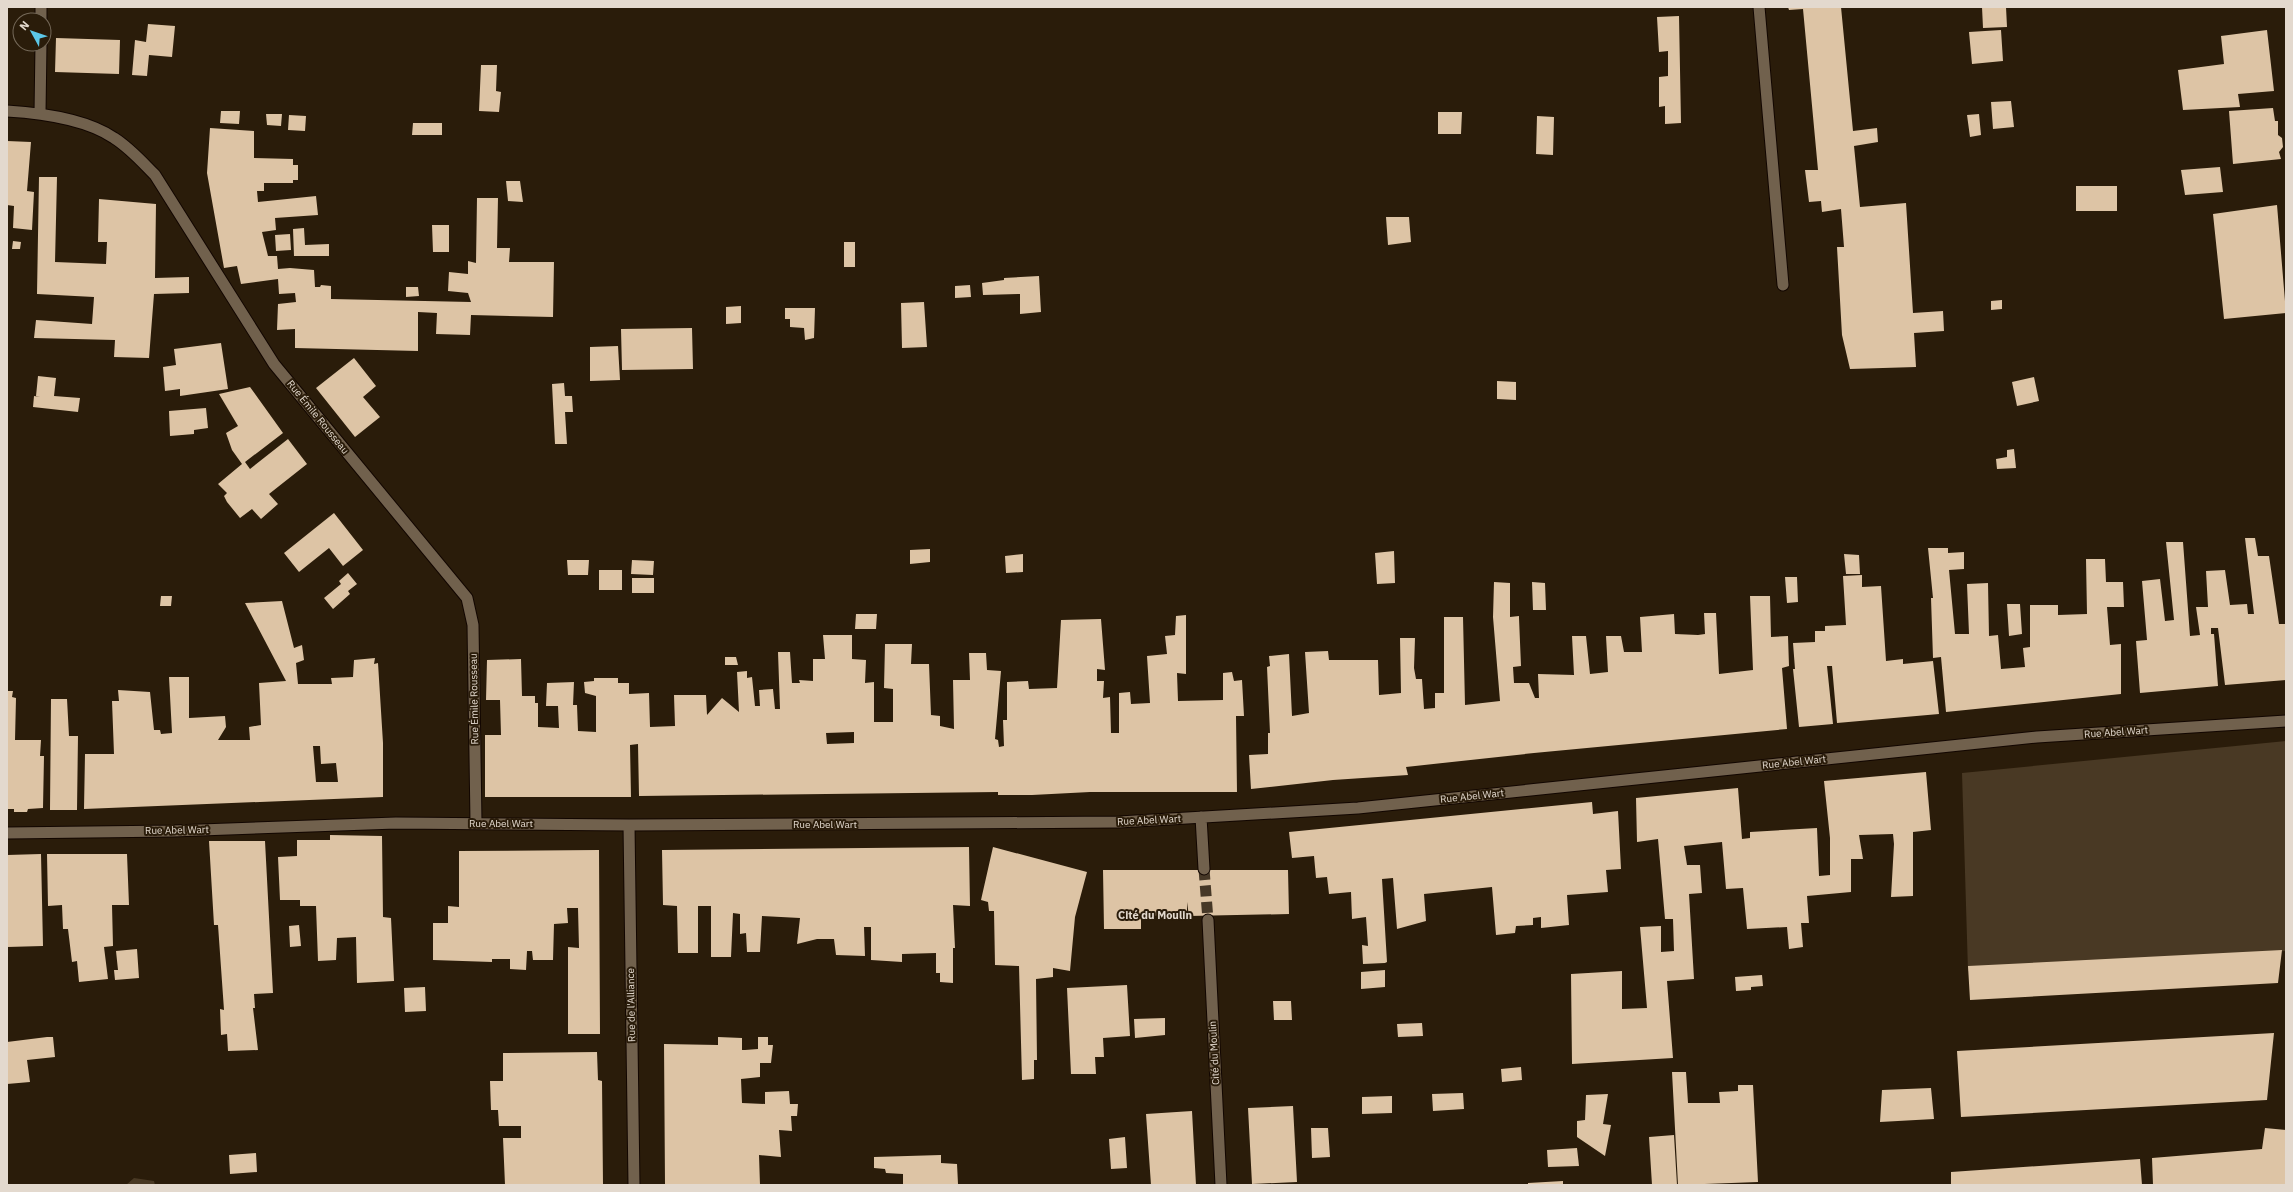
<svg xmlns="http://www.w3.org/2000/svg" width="2293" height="1192" font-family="'IBM Plex Sans',sans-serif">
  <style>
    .green { fill: #493924 }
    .building { fill: #ddc4a5; fill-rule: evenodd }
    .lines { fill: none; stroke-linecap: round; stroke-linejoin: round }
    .minor-tunnel { stroke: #463827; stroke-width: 11; stroke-dasharray: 11 5.5; stroke-linecap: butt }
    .service-casing { stroke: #120600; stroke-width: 13 }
    .minor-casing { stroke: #120600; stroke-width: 13 }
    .service { stroke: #71614d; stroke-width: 11 }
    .minor { stroke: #71614d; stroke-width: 11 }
    .labels { text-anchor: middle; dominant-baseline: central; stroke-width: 4; stroke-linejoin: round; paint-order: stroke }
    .street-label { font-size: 10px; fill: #e3d9ce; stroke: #2a1c0a }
    .neighbourhood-label { font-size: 11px; font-weight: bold; fill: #e3d9ce; stroke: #2a1c0a }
  </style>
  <rect width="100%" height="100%" fill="#2a1c0a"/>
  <path class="green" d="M2286 741V951L1968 971 1962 773Z
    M134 1178 154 1181 155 1185H126Z"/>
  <path class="building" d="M1788 7H1841L1853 131 1877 128 1878 142 1854 146 1860 207 1906 203 1913 313 1943 311 1944 331 1914 333 1916 367 1850 369 1842 335 1837 247H1844L1841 209 1822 212 1821 201 1809 202 1805 170H1818L1803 9 1789 10Z
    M1982 7H2006L2007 27 1983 28Z
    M1679 16 1681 123 1665 124V106L1659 107V77L1668 76V51L1659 52 1657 17Z
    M148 24 175 26 172 57 149 55 147 76 132 75 135 40 146 42Z
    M2001 30 2003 61 1972 64 1969 32Z
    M2267 30 2274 91 2238 94 2240 107 2183 110 2178 70 2224 64 2221 36Z
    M56 38 120 40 119 74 55 72Z
    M481 65H497L496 91 501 92 499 112 479 111Z
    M2011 101 2014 127 1993 129 1991 102Z
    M2273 108 2275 121H2278V135L2282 138 2283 147 2279 152 2281 159 2233 164 2229 111Z
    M221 111H240L239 124 220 123Z
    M1438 112H1462L1461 134H1438Z
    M266 114H282L281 126 267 125Z
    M1979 114 1981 135 1970 137 1967 115Z
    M289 115 306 116 305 131 288 130Z
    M1537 116 1554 117 1553 155 1536 154Z
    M413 123H442V135H412Z
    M210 128 254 131V158L293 159V165H298V180H293V183H264V191H257L258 202 316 196 318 215 275 218 276 230 262 232 268 256H277L278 269 290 268 314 270 315 287H320L321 285 331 286V299L471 302 468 293 448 291 449 272 468 274V261L476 263 477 198H498L497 248H510L509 262H554L553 317 471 315 470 335 436 334 437 313 418 312V351L295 348V329L277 330 278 304 296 302 295 293 279 294 278 279 241 284 237 266 224 268 207 173Z
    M7 141 31 142 27 191 34 192 32 230 13 228 14 206 7 205Z
    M2220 167 2223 192 2185 195 2181 170Z
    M39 177H57L55 262 106 264 107 242H98L99 199 156 204 155 278 189 277V293L154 294 149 358 114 357 115 340 34 338 36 320 92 324 94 297 37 294Z
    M506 181H520L523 202 508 201Z
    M2076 186H2117V211H2076Z
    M2277 205 2286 313 2224 319 2213 214Z
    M1386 217H1409L1411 242 1388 245Z
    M432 225H449V252H433Z
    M304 228 305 245 329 244V256H294L293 229Z
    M290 234 291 250 276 251 275 235Z
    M13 241 21 242 20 249H12Z
    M844 242H855V267H844Z
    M1039 276 1041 312 1020 314V294L983 295 982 283 1004 280V278Z
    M970 285 971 297 955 298V286Z
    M406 287H418L419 296 406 297Z
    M2002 300V309L1991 310V301Z
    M924 302 927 347 902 348 901 303Z
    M741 306V323L726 324V307Z
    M785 308H815L814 338 805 340 804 328 790 327V319H785Z
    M692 328 693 369 622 370 621 329Z
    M221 343 228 389 180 396V389L165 391 163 367 176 365 174 349Z
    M618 346 620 380 590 381V347Z
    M354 358 376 386 363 397 380 417 355 437 316 388Z
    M38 376 56 378 54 396 80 398 78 412 33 407 34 396 40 397 36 396Z
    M2034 377 2039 401 2017 406 2012 382Z
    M1497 381 1516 382V400L1497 399Z
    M564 383 565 396H572L573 412H565L567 444H555L552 384Z
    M250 387 283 433 245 462 250 469 288 439 307 464 269 494 278 504 261 519 252 509 240 518 227 502 224 496 227 493 218 484 242 464 232 450 226 433 238 426 219 394Z
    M206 408 208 428 194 430V434L170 436 169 411Z
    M2014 449 2016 468 1997 469 1996 459 2007 457V450Z
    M334 513 363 550 343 566 329 548 299 572 284 553Z
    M2245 538H2255L2258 556H2269L2279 624H2286V680L2225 685 2218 628H2211V634H2214L2218 686 2140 693 2136 641 2147 640 2142 581 2160 579 2165 621 2174 620 2166 542H2183L2190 636 2200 635 2196 607H2208L2206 571 2225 570 2230 605 2247 604 2248 614H2254Z
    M1928 548H1948V553L1964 552V569L1949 570 1955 634H1969L1967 584 1988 583 1989 636 1998 635 2001 669 2025 667 2023 648 2030 647V605H2058V615L2087 614 2086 559H2105L2106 582H2123L2124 607H2107L2110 645 2121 644V694L1946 712 1941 657 1933 658 1931 598H1933Z
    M930 549V562L910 564V550Z
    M1394 551 1395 583 1377 584 1375 553Z
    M1023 554V572L1006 573 1005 556Z
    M1844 554 1859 555 1860 574H1846Z
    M567 560H589L588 575H568Z
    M632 560 654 561 653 575 631 574Z
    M599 570H622V590H599Z
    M348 573 357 584 348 591 350 594 333 609 324 598 341 584 339 581Z
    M1862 575V587L1881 586 1886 661 1903 659V664L1933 661 1939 714 1837 723 1832 666H1827L1833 724 1799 727 1793 669H1795L1793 643 1815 642V631H1825V626L1846 625 1843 576Z
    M1785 577H1797L1798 602 1787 603Z
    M632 578H654V593H632Z
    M1494 582 1510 583V617L1519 616V618L1521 666 1513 667 1514 683H1529L1535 698H1539L1538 674 1574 675 1572 636H1586L1590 674 1608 672 1606 636H1621L1624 652H1642L1640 617 1674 614 1675 634 1698 635 1705 634 1704 613H1716L1719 674 1753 670 1750 596H1770L1771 637 1788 636 1789 666 1782 668 1787 729 1534 753 1406 767 1408 775 1333 780 1251 789 1249 755 1268 754V733H1270L1267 667 1270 666 1269 656 1289 654 1292 716 1309 713 1305 652 1328 651 1329 660H1378L1379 695 1401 693 1400 638H1415L1414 668 1416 679H1422L1424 709 1435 708V693H1444V617H1463L1465 705 1500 701 1493 617Z
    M1532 582 1545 583 1546 610H1533Z
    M161 596H172L171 606H160Z
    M282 601 294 648 302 645 304 660 296 663 298 684H332L331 678 353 677 354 660 375 658 374 664 378 663 383 743V797L84 809 85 754H114L112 701H119L118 690 150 692 154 730H160L161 734 172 733 169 677H189V718L225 716 226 727 218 740H250L249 727 261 725 259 683 286 681 245 603ZM313 746H320L321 764 336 763 338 782H316Z
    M2007 604H2020L2022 634 2009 636Z
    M856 614H877L876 629H855Z
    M1186 615V674L1177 673 1178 701 1223 700V673L1232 672 1234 681 1242 680 1244 716H1236L1237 792H1090L1032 795H998V792L639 796 638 744 630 745 631 797H485V735H501L500 700H486L487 660 521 659 522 696H535V703H538V727L559 728 558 706H546L547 683 574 682 573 705H577L578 731 596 732V696L585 693 584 682 594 681V678H618V683H629V694L649 693 650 727 675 726 674 695H706L707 715 722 698 739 712 737 672 747 671V678L752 677 755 706H760L759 690 773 689 775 709H780L778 652H790L792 683H800L799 680 813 681V659H825L823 635H852V659L866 660 865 683 874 682V722H893V689L884 688 885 644H912L911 664H929L931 715 940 716V726L954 729 953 680H970L969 653H986L987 670 1001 671 995 739 998 740 999 747 1004 746 1003 720H1007V682L1028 681 1029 689 1057 688 1061 620 1101 619 1105 670 1097 669V681H1104L1103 698 1110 697 1111 733H1119V693L1130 692 1131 704 1150 703 1147 656 1167 654 1165 636 1175 635 1176 616ZM854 732V743L827 744 826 733Z
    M725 657H736L738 665H725Z
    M7 691H13L12 697 16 698 15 740H41L40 756H44L43 808 28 809 27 812H14V809H7Z
    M51 699H67L69 736H78L77 810H50Z
    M1926 772 1931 830 1913 832V896L1891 897 1894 844 1893 834 1859 835 1863 859H1851V892L1807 896 1809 923H1801L1803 947 1789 949 1787 927 1747 929 1743 888 1726 889 1722 842 1684 846 1687 865H1700L1702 893 1689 894 1694 979 1667 981 1673 1058 1572 1064 1571 974 1622 971V1009L1647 1008 1640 927 1661 926V952L1674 951 1673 919H1665L1658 839 1637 842 1636 798 1738 788 1742 839 1750 838V832L1817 828 1819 876 1830 875V838L1824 781Z
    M1592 802 1593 814 1618 811 1621 869 1606 870 1608 892 1567 895 1569 925 1541 928V917L1533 918V925L1516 926 1515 933 1496 935 1492 887 1424 894 1426 921 1397 929 1393 878 1382 879 1387 962 1385 963 1363 964 1362 945 1368 946 1366 917 1352 919 1351 892 1329 894 1327 877 1316 878 1314 856 1292 858 1289 832Z
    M330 835 382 836 383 917 391 918 394 981 357 983 356 937 337 938 336 960 318 961 316 906H300V900H280L278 857 297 856V840H330Z
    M209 841H265L273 993 254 994 255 1008H253L258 1050 228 1051 227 1034 221 1035 220 1009 224 1010 218 925H214Z
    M969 847 970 906 953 905 955 948H953V983L940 982V973H936V953L902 954V962L871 960V927H864L865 956 836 955 834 939H817L797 944 800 918 762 916 760 952H747L746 933 740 934V914L733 913 731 957H711V906H698V953H678L677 906 663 905 662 850Z
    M993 847 1087 872 1075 917 1070 971 1053 968V977L1036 979 1037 1060H1034V1079L1022 1080 1019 966 995 965 994 911H989L988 902 981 900Z
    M599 850 600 1034H568V947L579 948 578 908H567L568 923 554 924 553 960H533L532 951H527L526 970 510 969V959H492V962L433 960V923H448V906L459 907V851Z
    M41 854 43 946 7 947V855Z
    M47 854H127L129 905H112L113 946 104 947 108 979 79 982 77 961 72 962 68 929H63L62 905 48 906Z
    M1103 870H1288L1289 914 1189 916 1187 902V915L1141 916V929H1104Z
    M299 925 301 946 290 947 289 926Z
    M137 949 139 978 115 980 114 970H118L116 951Z
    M2282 950 2278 983 1970 1000 1968 966Z
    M1385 970V987L1361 989V972Z
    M1762 975 1763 986 1751 987V990L1736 991 1735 977Z
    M1127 985 1130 1036 1103 1038 1104 1057H1095L1096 1074H1071L1067 988Z
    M425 987 426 1011 405 1012 404 988Z
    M1273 1001H1291L1292 1020H1274Z
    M1165 1018V1035L1135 1038 1134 1019Z
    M1422 1023 1423 1036 1398 1037 1397 1024Z
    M2274 1033 2267 1100 1961 1117 1957 1051Z
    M47 1037H53L55 1057 27 1060 30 1082 7 1084V1042Z
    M718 1037 742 1038V1050H745L758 1049V1037H768V1045H773L771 1063H760V1077L741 1079 742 1103 765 1104V1092L789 1091 790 1104H798L797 1116H791L792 1131 779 1130 781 1157 759 1155 760 1185H665L664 1044 718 1045Z
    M597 1052 598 1080 602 1081 603 1185H505L503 1138H521V1126H499L498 1110H491L490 1081H503V1053Z
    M1521 1067 1522 1080 1502 1082 1501 1069Z
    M1672 1072H1686L1688 1103H1720L1719 1092 1738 1091V1085H1753L1758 1182 1678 1185Z
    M1931 1088 1934 1119 1880 1122 1882 1090Z
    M1463 1093 1464 1109 1433 1111 1432 1094Z
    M1608 1094 1603 1124 1611 1125 1605 1156 1577 1137V1121L1585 1120 1586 1095Z
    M1392 1096V1113L1362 1114V1097Z
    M1293 1106 1297 1182 1252 1184 1248 1108Z
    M1192 1111 1196 1185H1151L1146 1114Z
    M1311 1128H1328L1330 1157 1312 1158Z
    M2265 1128 2286 1130V1185H2153L2152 1158 2262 1149Z
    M1674 1135 1677 1185H1652L1649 1137Z
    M1125 1137 1127 1168 1111 1169 1109 1139Z
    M1577 1148 1579 1166 1548 1167 1547 1150Z
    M256 1153 257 1172 230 1174 229 1155Z
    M941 1155V1163L957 1164 958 1184H903V1174L886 1173 885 1169 874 1168V1157Z
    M2140 1159 2142 1185H1951V1172Z
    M1563 1181V1185H1528V1183Z"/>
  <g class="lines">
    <path class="minor-tunnel" d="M1204 869 1208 920"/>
    <defs>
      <path id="service" d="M1759 7 1783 285"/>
      <path id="minor" d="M41 20V7
        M7 111C40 113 86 119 114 138 130 148 142 162 155 175L274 364 467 598 473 625 476 822
        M40 113 41 44
        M1201 817 1204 869
        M629 825 634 1185
        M7 833 173 831 396 823 629 825 1119 822 1358 808 2037 737 2286 721
        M1208 920 1221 1185"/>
    </defs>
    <use href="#service" class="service-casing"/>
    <use href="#minor" class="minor-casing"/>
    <use href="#service" class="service"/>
    <use href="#minor" class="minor"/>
  </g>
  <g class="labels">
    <g class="street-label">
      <text transform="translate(318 417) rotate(51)">Rue Émile Rousseau</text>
      <text transform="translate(474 699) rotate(-91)">Rue Émile Rousseau</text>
      <text transform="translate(2116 732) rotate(-4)">Rue Abel Wart</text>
      <text transform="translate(1794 762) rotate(-6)">Rue Abel Wart</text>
      <text transform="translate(1472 796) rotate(-6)">Rue Abel Wart</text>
      <text transform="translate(1149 820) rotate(-3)">Rue Abel Wart</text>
      <text x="501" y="823">Rue Abel Wart</text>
      <text x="825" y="824">Rue Abel Wart</text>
      <text transform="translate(177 830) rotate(-1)">Rue Abel Wart</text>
      <text transform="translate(631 1005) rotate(-91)">Rue de l'Alliance</text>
      <text transform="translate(1214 1053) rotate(-93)">Cité du Moulin</text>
    </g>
    <g class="neighbourhood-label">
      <text x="1155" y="915">Cité du Moulin</text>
    </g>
  </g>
  <rect width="2293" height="1192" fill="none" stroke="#e3d9ce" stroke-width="16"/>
  <g transform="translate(32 32) rotate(310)"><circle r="19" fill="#2a1c0a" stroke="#746858"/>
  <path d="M0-3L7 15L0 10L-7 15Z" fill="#5cc7e8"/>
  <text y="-6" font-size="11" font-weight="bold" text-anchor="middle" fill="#e3d9ce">N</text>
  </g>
</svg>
